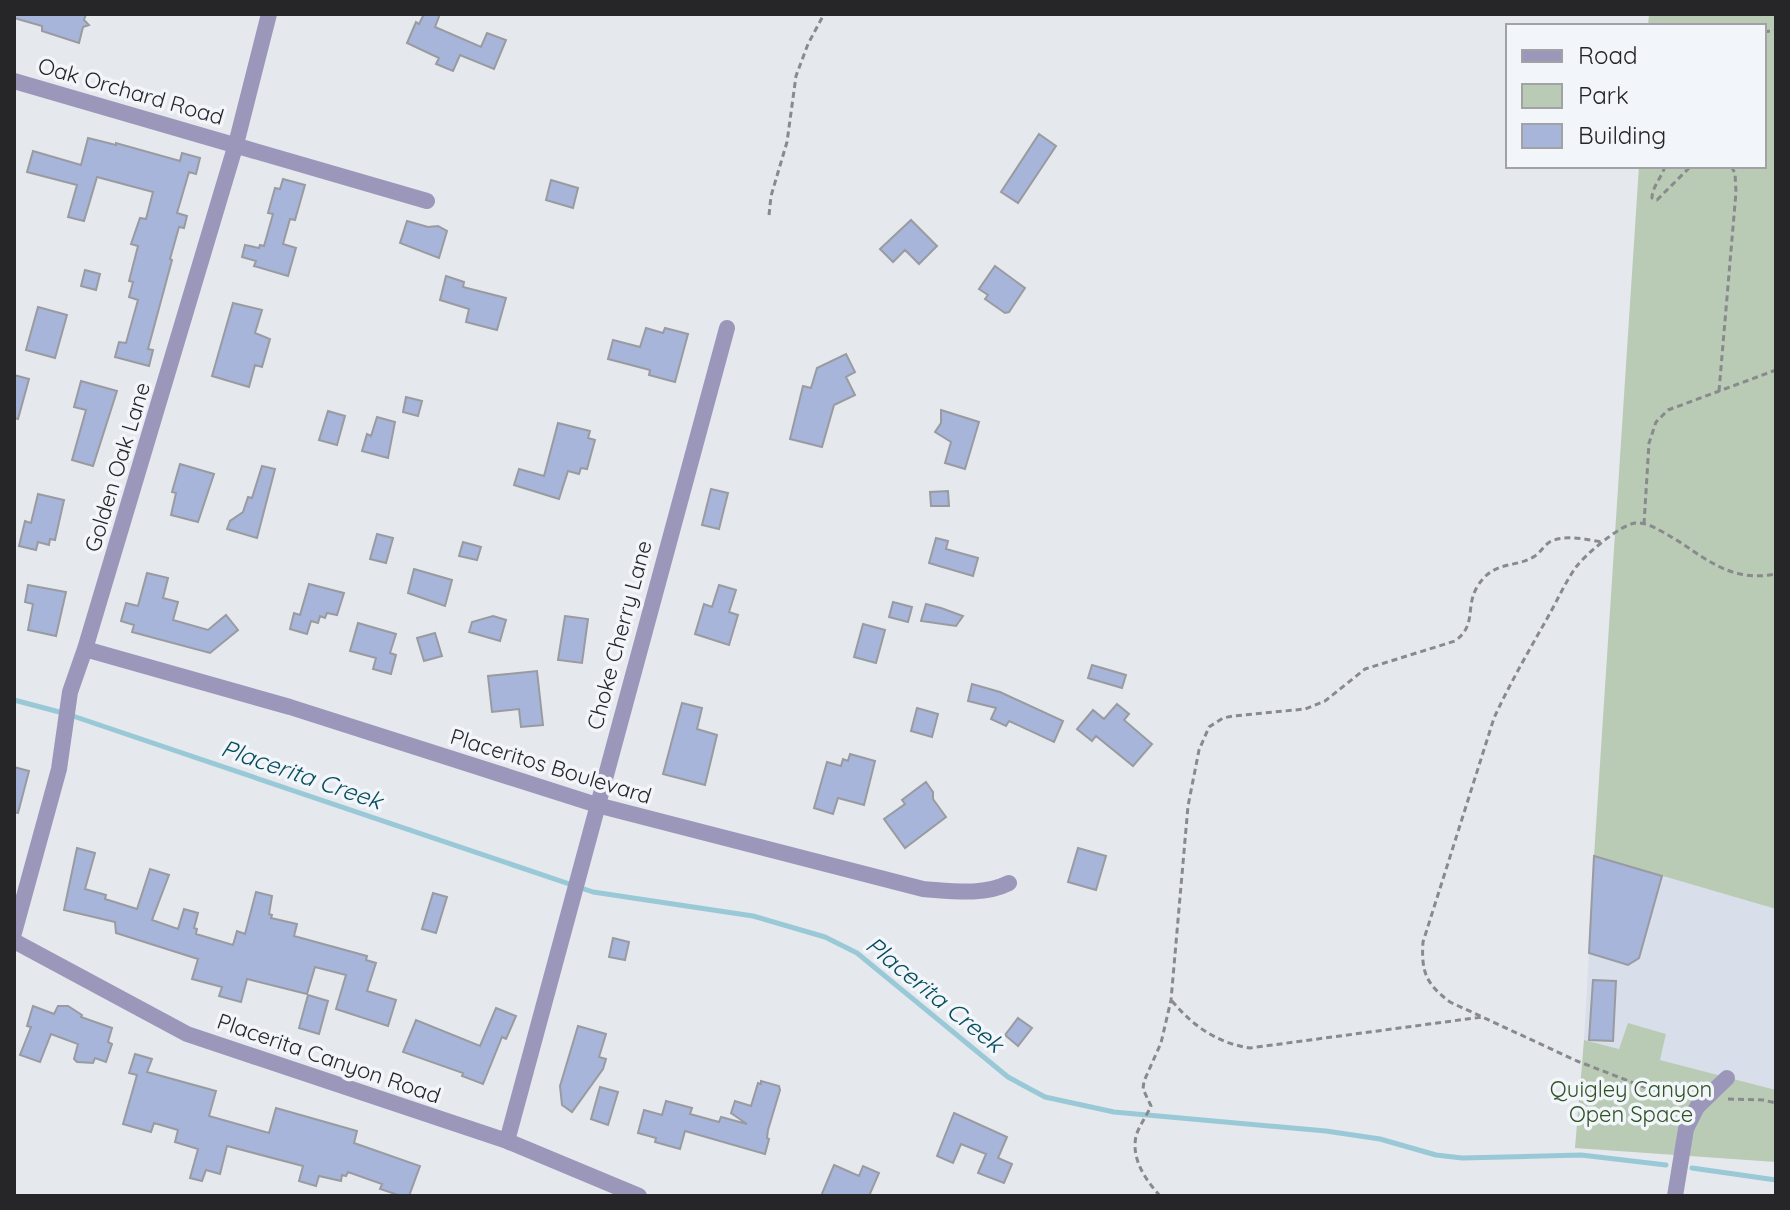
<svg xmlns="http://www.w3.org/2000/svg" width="1790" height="1210" font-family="Quicksand,sans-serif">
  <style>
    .built { fill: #d8deea }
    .green { fill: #b9cab5 }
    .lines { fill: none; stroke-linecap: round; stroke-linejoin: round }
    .stream { stroke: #99c9d7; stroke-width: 5 }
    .building { fill: #a6b5d9; stroke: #999ba0; stroke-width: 2 }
    .path { stroke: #888a8e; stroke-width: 3; stroke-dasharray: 6 4; stroke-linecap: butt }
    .minor { stroke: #9b97ba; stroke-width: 16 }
    .labels { text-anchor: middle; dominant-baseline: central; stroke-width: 7; stroke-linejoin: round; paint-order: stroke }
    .street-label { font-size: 22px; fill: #262628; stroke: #f2f5fa }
    .park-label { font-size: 22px; fill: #2e5223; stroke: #f2f5fa }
    .water-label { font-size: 24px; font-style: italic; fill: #064d5c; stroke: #f2f5fa }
  </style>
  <rect width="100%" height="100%" fill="#e5e8ed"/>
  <path class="built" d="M1662 876 1776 909V1090L1660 1060 1666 1034 1628 1024 1619 1049 1584 1040 1589 953 1628 965 1639 958Z"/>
  <path class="green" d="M1649 14H1776V909L1594 856 1639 166H1764V26H1648Z
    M1628 1023 1666 1034 1660 1060 1776 1090V1162L1575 1148 1584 1040 1619 1049Z"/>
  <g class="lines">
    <path class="stream" d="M14 700 67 714 593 892 753 916 825 937 857 953 1008 1077 1045 1097 1114 1112 1326 1131 1380 1139 1436 1155 1462 1158 1581 1155 1666 1165
      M1692 1168 1776 1180"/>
  </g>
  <path class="building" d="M14 14H86L84 20 89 25 83 27 79 43 42 31V26L14 18Z
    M424 14H440L435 27 481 47 487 33 506 40 494 69 460 55 453 71 436 64 439 58 407 43 416 22 419 24Z
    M1039 134 1056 146 1018 203 1001 192Z
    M88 138 116 145V143L180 161 182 153 200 158 196 174 189 172 177 213 187 216 184 228 179 227 170 259 172 260 148 349 153 350 149 366 115 357 119 342 126 343 138 300 129 297 133 282 129 281 138 246 131 244 140 218 146 219 153 192 97 177 84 221 68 217 77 185 27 172 33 151 81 165Z
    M283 179 305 185 295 220 290 219 283 244 296 248 288 276 254 266 256 261 242 257 245 245 259 248 260 245 264 246 273 214 268 213 275 188 280 189Z
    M551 180 578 188 573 208 546 200Z
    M911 220 937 246 919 264 905 250 893 262 880 249Z
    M407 221 428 227 438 226 447 231 439 258 400 243Z
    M995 266 1025 288 1009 312 1005 313 985 299 988 295 979 289Z
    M85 270 100 274 96 290 81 286Z
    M446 276 464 282 463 287 506 298 497 330 466 322 469 309 440 300Z
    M233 303 262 310 255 333 270 339 262 367 255 365 249 387 212 376Z
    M38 307 67 315 55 358 26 350Z
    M646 328 663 333 665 328 688 334 675 382 649 375 650 370 608 359 613 340 640 347Z
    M846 354 855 372 846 377 855 395 834 405 822 447 790 439 803 386 811 388 817 368Z
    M14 375 29 379 18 419 14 418Z
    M81 381 117 391 93 466 72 460 86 410 74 407Z
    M406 397 422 401 418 416 403 412Z
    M941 410 979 422 965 469 945 463 951 442 935 432 941 423Z
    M328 411 345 416 337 445 319 440Z
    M377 417 395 422 388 458 362 451 367 434 371 436Z
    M558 423 590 431 588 438 595 440 587 469 581 468 579 474 568 471 559 499 514 485 519 469 544 476Z
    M180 464 214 474 198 522 171 515 176 493 172 492Z
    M262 466 275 469 257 538 227 529 230 521 243 512 248 497 252 498Z
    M711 489 728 493 719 529 702 525Z
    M948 491 949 506H931L930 492Z
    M38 494 64 500 55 540 50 539 49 545 38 542 36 550 19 546 25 521 31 523Z
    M377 534 393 538 386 563 370 559Z
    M936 538 948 541 946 549 978 558 973 576 929 563Z
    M463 542 481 547 477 560 459 556Z
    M414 569 452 580 445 606 408 593Z
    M147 573 168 578 163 598 178 602 173 620 208 630 226 615 238 630 210 653 132 632 134 625 121 621 126 603 138 606Z
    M309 584 344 593 337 615 327 613 325 618 320 616 318 623 311 621 307 634 290 629 294 613 300 615Z
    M28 585 66 592 56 636 28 630 33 604 25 602Z
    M719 585 736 590 729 612 738 615 729 645 695 634 704 604 712 607Z
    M893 602 912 607 908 622 889 617Z
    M926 604 941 608 963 616 956 626 921 621Z
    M493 616 506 620 500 641 469 632 472 622Z
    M565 616 588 619 582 663 558 660Z
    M358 623 396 634 390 653 396 655 391 674 373 669 376 658 350 651Z
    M863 624 885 630 876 663 854 657Z
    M435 633 442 656 424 661 417 638Z
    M1092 665 1126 675 1122 688 1088 678Z
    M537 671 543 725 521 727 519 709 492 712 488 676Z
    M972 684 1000 692 1063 721 1054 742 1009 721 1006 726 991 719 996 708 968 701Z
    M682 703 702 708 697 729 717 735 705 785 663 774Z
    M1117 704 1129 714 1124 720 1152 744 1133 766 1096 736 1092 741 1077 729 1093 710 1104 719Z
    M917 708 938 714 932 737 911 731Z
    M850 754 875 761 864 805 838 798 833 814 814 808 827 762 841 766 843 759 848 761Z
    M14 767 29 771 18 813 14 812Z
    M926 782 933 792V799L946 817 905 848 884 819 905 804 902 800Z
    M77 848 95 853 85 889 106 895 105 899 137 909 150 869 169 875 152 920 178 929 184 909 198 913 194 928 197 929 196 934 233 945 237 931 245 934 256 892 272 896 269 914 272 915 271 918 297 924 294 936 367 956 366 960 376 963 367 991 396 1000 388 1026 336 1009 346 975 315 967 307 994 247 979 241 1002 219 996 222 987 192 979 198 959 116 933 115 922 64 910Z
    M1078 848 1106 856 1096 890 1068 882Z
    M1594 856 1662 876 1639 958 1628 965 1589 953Z
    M433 893 447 897 436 933 422 929Z
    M613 938 629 942 625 960 609 957Z
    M1593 980 1616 981 1613 1041 1589 1040Z
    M308 995 328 1001 319 1034 299 1028Z
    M33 1006 54 1014 58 1006H68L82 1015 81 1017 112 1028 108 1042 112 1044 106 1062 95 1058 93 1063 77 1062 74 1059 78 1044 51 1034 40 1062 20 1055 31 1027 27 1026Z
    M496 1008 516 1016 506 1039 502 1037 483 1084 462 1076 463 1073 403 1052 416 1020 480 1046Z
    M1018 1018 1032 1028 1018 1046 1005 1035Z
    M578 1026 606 1034 599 1057 606 1059 603 1069 572 1112 562 1105 560 1086Z
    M135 1054 152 1059 147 1072 216 1091 209 1116 269 1133 276 1108 357 1131 354 1143 420 1166 409 1196H401L380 1189 382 1184 348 1172 346 1176 342 1175 341 1181 319 1176 316 1186 299 1181 303 1166 227 1146 220 1174 206 1170 202 1181 190 1178 198 1149 175 1142 178 1130 154 1123 151 1132 123 1124 137 1075 129 1073Z
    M761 1081 779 1086 780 1090 768 1130 767 1138 769 1139 765 1154 685 1131 680 1149 655 1142 656 1138 638 1133 644 1110 662 1115 666 1101 692 1108 690 1114 719 1122 721 1117 747 1124 731 1113 735 1101 751 1106 758 1083 761 1084Z
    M600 1087 618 1092 608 1125 591 1119Z
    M954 1113 1007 1137 998 1158 1012 1164 1004 1183 978 1173 986 1154 961 1144 953 1163 937 1156Z
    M834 1165 859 1176 863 1166 879 1173 869 1196H821Z"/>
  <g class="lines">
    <path class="path" d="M1764 32 1776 30
      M1665 166C1662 177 1652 187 1652 198L1657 200 1691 166
      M769 215 771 196 787 142 796 76 808 44 824 14
      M1719 391 1736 192 1735 173 1731 166
      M1644 524 1649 443 1656 422 1668 410 1776 370
      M1172 1001C1193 1026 1217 1043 1250 1048L1482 1017
      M1728 1099 1763 1100 1776 1103
      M1683 1102 1577 1061 1450 1002C1426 984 1421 972 1423 942L1494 718C1510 683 1530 649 1549 615 1558 599 1566 581 1576 567 1586 554 1620 525 1635 523 1643 522 1652 526 1659 530 1700 551 1724 584 1776 574
      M1160 1196C1146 1180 1131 1160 1136 1136 1139 1126 1147 1115 1151 1106L1143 1089 1144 1081 1161 1043 1171 1000 1188 806 1199 750 1209 727 1223 718 1233 716 1305 709 1325 701 1365 669 1455 641C1477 625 1465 608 1477 587 1494 559 1515 569 1535 556 1542 551 1546 542 1554 540 1569 535 1588 540 1603 542"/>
    <path class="minor" d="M14 81 427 201
      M85 649 290 707 597 805 923 889C952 891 983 896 1009 883
      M14 933 59 769 70 692 85 649 236 144 269 14
      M14 941 187 1034 507 1141 639 1196
      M507 1141 727 328
      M1675 1196 1686 1129 1697 1107 1727 1078"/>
  </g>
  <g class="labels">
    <g class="street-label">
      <text transform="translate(131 91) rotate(16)">Oak Orchard Road</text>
      <text transform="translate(117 467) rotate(-73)">Golden Oak Lane</text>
      <text transform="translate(619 635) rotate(-75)">Choke Cherry Lane</text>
      <text transform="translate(551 766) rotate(17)">Placeritos Boulevard</text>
      <text transform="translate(329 1058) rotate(19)">Placerita Canyon Road</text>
    </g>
    <g class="park-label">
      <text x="1631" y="1089">Quigley Canyon<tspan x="1631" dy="25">Open Space</tspan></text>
    </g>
    <g class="water-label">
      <text transform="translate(302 774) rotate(19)">Placerita Creek</text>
      <text transform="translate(935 994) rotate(39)">Placerita Creek</text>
    </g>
  </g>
  <rect width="1790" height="1210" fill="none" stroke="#262628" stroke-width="32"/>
  <rect x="1506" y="24" width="260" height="144" fill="#f2f5fa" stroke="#a0a2a6" stroke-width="2"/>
  <rect x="1522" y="50" width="40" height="12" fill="#9b97ba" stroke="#a0a2a6" stroke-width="2"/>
  <text x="1578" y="64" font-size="24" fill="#262628">Road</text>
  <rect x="1522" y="84" width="40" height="24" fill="#b9cab5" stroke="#a0a2a6" stroke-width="2"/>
  <text x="1578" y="104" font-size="24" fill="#262628">Park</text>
  <rect x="1522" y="124" width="40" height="24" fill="#a6b5d9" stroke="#a0a2a6" stroke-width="2"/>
  <text x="1578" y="144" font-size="24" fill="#262628">Building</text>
</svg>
